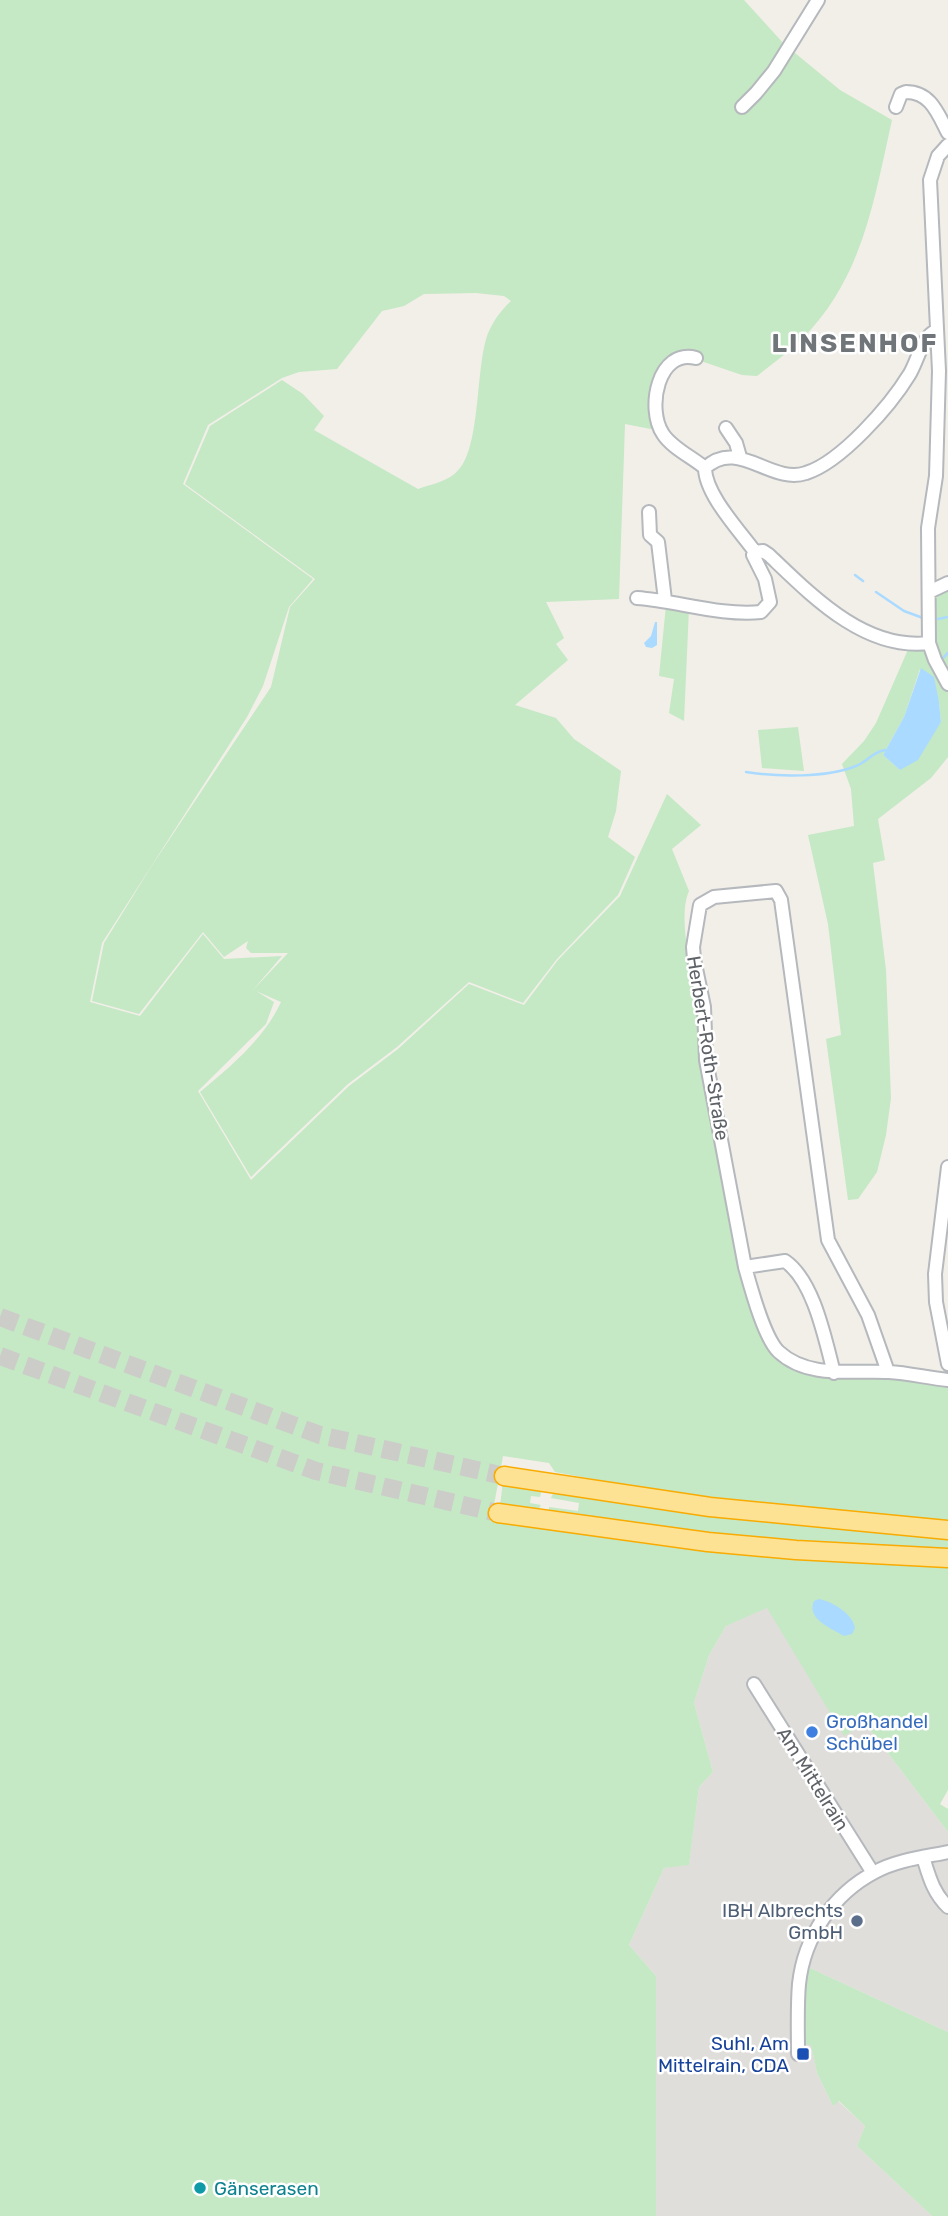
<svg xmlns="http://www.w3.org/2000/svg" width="948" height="2216" font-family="Rubik,sans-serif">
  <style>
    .industrial { fill: #e0deda }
    .green { fill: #c5e8c5; fill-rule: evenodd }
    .water { fill: #aadaff }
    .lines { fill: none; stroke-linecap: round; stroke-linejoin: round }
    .stream { stroke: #aadaff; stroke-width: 2.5 }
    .highway-tunnel { stroke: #ccccc8; stroke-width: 18; stroke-dasharray: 18 9; stroke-linecap: butt }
    .minor-casing { stroke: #b5b8bc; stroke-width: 16 }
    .highway-casing { stroke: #f9ab00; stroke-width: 21 }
    .minor { stroke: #fff; stroke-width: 12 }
    .highway { stroke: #fde293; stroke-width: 18 }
    .shop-dot { fill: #3f7fe0; stroke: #fff; stroke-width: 2.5 }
    .service-dot { fill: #5c6f8a; stroke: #fff; stroke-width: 2.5 }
    .transit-dot { fill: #1a4fb4; stroke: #fff; stroke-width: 2.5 }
    .culture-dot { fill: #0f9aa8; stroke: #fff; stroke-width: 2.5 }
    .labels { text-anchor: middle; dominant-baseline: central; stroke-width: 5; stroke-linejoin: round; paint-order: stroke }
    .street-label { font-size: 19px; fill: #5f6368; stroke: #fff }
    .shop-label { font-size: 19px; fill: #366cbe; stroke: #fff; text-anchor: start }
    .service-label { font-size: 19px; fill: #4e5e75; stroke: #fff; text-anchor: end }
    .transit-label { font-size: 19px; fill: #164399; stroke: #fff; text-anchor: end }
    .culture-label { font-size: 19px; fill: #0d838f; stroke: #fff; text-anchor: start }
    .district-label { font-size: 26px; font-weight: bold; letter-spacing: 2px; fill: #70757a; stroke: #fff }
  </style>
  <rect width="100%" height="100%" fill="#f1efe8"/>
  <path class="industrial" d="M767 1607 844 1735 865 1723 948 1832V2032L810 1968 805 1982 804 2044H811L817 2073 833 2106 838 2101 865 2126 857 2146 932 2216H656V1976L629 1945 664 1868 689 1864 699 1787 713 1772 694 1703 709 1655 726 1626Z"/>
  <path class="green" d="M0 0H744L784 44 840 90 892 120C874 200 863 277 803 338 789 352 773 363 757 376L742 375 689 357 661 376V431L625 424 619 599 546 602 564 638 556 644 568 660 515 705 556 718 574 739 621 771 616 811 608 837 635 857 618 895 557 959 523 1003 469 982 397 1047 348 1084 251 1177 200 1092C231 1066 264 1039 281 1002L256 991 274 1002 266 1024 198 1091 251 1180 349 1086 398 1049 469 984 524 1005 558 960 620 896 667 794 701 825 672 849 689 891C679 913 688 960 695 983L741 1270 781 1360 948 1380V1522L657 1491 555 1472 549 1463 503 1456 491 1521 647 1544 709 1551 948 1566V1790L940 1804 948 1809V1832L865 1723 844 1736 767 1608 726 1626 709 1655 694 1703 713 1772 699 1787 689 1865 664 1868 629 1945 656 1976V2216H0ZM476 293 504 296 511 301C502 309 494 320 489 331 474 364 483 456 453 475 444 482 429 485 418 489L314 430 324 416 303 394 282 380 210 426 185 484 315 579 290 607 271 687 151 867 104 943 92 1001 139 1014 203 932 224 957 248 941 246 948 251 953H288L253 990 282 956 224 959 203 934 140 1016 90 1002 102 943 247 717 263 686 289 607 313 579 183 484 208 425 282 378 299 372 337 369 382 311 404 306 424 294Z
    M948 590V757L931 778 878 819 885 860 873 863 886 970 891 1098 886 1135 877 1172 858 1199 848 1200 826 1039 841 1035 828 924 808 835 854 826 851 789 842 764 864 741 876 723 910 645 929 643 934 599ZM920 669 939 702 941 722 900 770 883 755 904 717Z
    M666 605 689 608 684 721 669 713 674 679 659 676Z
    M798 727 804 771 762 768 758 730Z
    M503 1481 542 1488 540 1497 531 1496 530 1503 541 1505 537 1512 500 1506Z
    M554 1491 948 1535V1551L709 1535 549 1512V1507L578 1511 579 1503 551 1498Z
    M810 1968 948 2032V2216H932L857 2146 865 2126 839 2101 833 2106 817 2073 811 2045 803 2044 805 1982Z"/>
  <path class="water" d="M655 622H657V645L652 648 646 647 644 643 651 636Z
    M921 668 934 677 939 702 941 722 918 760 900 770 883 755 904 717Z
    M819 1599C833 1602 853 1614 855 1628L852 1634 844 1636C831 1628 806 1619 814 1601Z"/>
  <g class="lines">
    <path class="stream" d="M855 575 863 581
      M876 592 904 611 923 618
      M938 619 948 617
      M943 658 948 653
      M746 772C777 777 826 778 856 766 867 762 872 752 885 750"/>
    <path class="highway-tunnel" d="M0 1317 320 1435 504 1476
      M0 1356 316 1471 498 1513"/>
    <defs>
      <path id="minor" d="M742 107 756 93 774 71 818 0
        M896 107 901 94 906 92C931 92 938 114 948 133
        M948 145 938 156 930 180 939 371 936 476 928 528 929 643 935 660 948 684
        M696 358C658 348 646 409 663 434 672 448 692 457 705 468
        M726 428 736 443 740 457
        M649 512 650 535 658 542 665 600
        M929 592 948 583
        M637 598C678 601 720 616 761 612L770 602 765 579 753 555 755 552
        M929 643C865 651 812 596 769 555L763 551 755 552C739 530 705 494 705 468 738 437 771 485 806 473 841 462 890 406 909 375 917 363 922 336 936 331
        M948 1167 935 1274 936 1302 948 1364
        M745 1267 785 1261C814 1281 825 1339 834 1373
        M888 1372 868 1315 828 1240 781 900 776 891 714 897 700 905 693 947 694 959 704 1007 706 1060 745 1267C751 1288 764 1338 779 1352 808 1379 854 1370 889 1372 908 1373 928 1378 948 1380
        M754 1684 873 1873
        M923 1857C929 1876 933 1893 948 1907
        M798 2054C798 2031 797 2007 799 1984 804 1937 833 1894 875 1872 897 1860 924 1857 948 1852"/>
      <path id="highway" d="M504 1476 710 1507 948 1530
        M498 1513 708 1542 796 1550 948 1558"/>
    </defs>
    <use href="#minor" class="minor-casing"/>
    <use href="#highway" class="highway-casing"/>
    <use href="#minor" class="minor"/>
    <use href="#highway" class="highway"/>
  </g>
  <circle class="shop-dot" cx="812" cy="1732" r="7"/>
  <circle class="service-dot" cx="857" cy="1921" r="7"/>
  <rect class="transit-dot" x="796" y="2047" width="14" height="14" rx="3.5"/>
  <circle class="culture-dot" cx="200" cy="2188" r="7"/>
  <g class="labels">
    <g class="street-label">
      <text transform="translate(708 1048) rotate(81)">Herbert-Roth-Straße</text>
      <text transform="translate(813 1779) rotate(58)">Am Mittelrain</text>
    </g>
    <g class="shop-label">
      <text x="826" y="1721">Großhandel<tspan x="826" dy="22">Schübel</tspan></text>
    </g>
    <g class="service-label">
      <text x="843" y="1910">IBH Albrechts<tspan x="843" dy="22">GmbH</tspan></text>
    </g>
    <g class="transit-label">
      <text x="789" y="2043">Suhl, Am<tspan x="789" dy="22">Mittelrain, CDA</tspan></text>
    </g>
    <g class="culture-label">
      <text x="214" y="2188">Gänserasen</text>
    </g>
    <g class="district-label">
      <text x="855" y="343">LINSENHOF</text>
    </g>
  </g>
</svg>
